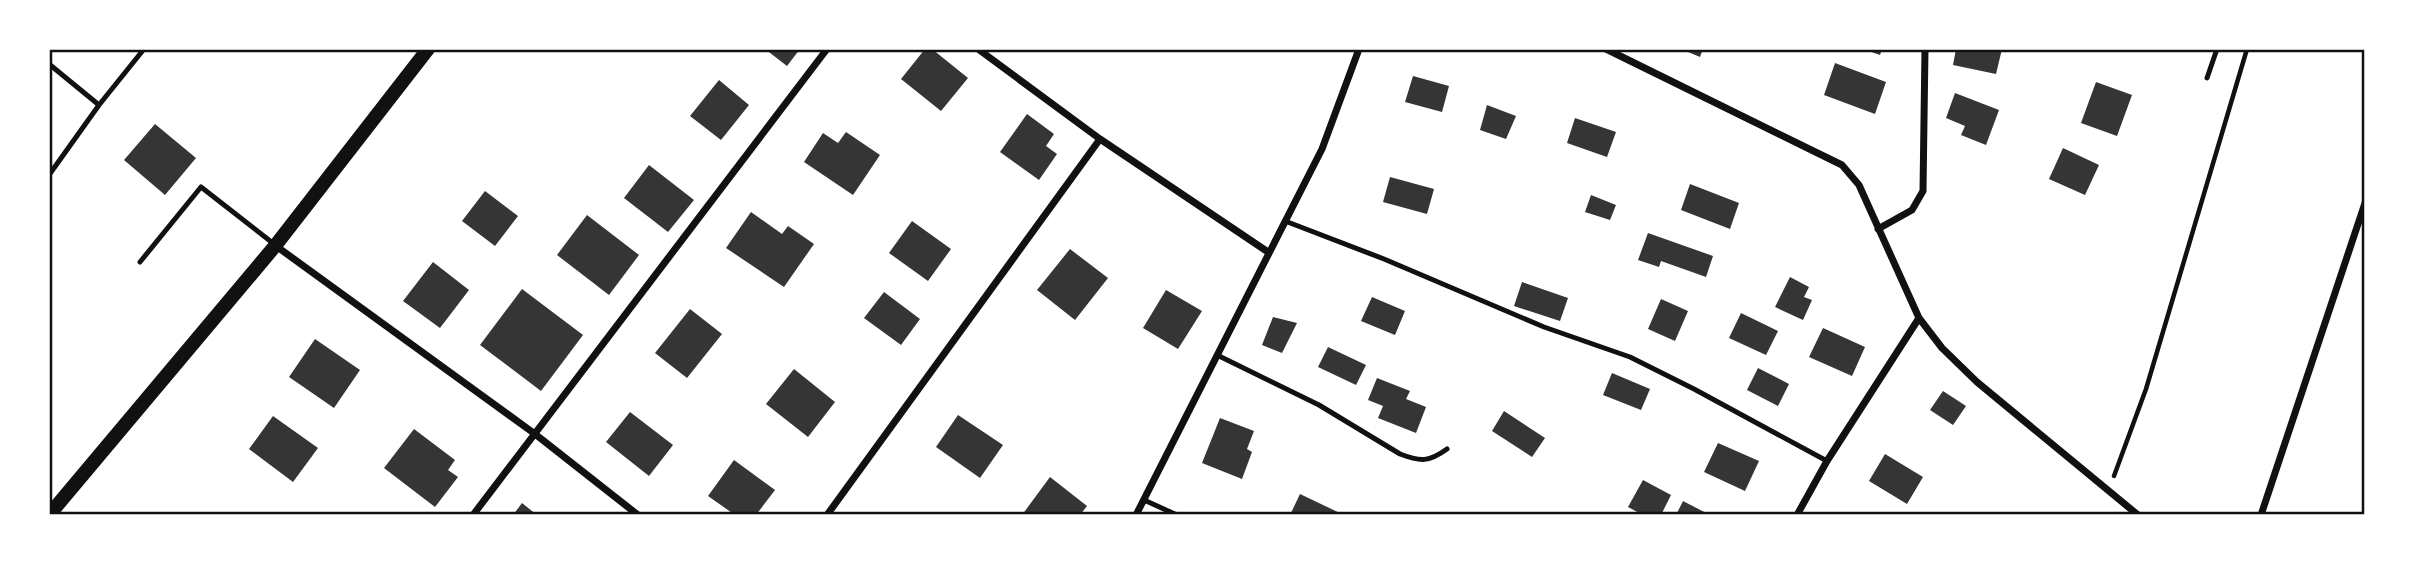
<svg xmlns="http://www.w3.org/2000/svg" width="2414" height="564" font-family="'Libre Baskerville',serif">
  <style>
    .building { fill: #353535 }
    .lines { fill: none; stroke-linecap: round; stroke-linejoin: round }
    .path { stroke: #111; stroke-width: 4.5 }
    .service { stroke: #111; stroke-width: 5 }
    .minor { stroke: #111; stroke-width: 7 }
    .secondary { stroke: #111; stroke-width: 14 }
    .neatline { fill: none; stroke: #111; stroke-width: 2.5 }
  </style>
  <rect width="100%" height="100%" fill="#fff"/>
  <path class="building" d="M765 49H800L787 66Z
    M925 49H932L968 78 941 111 901 79Z
    M1681 49H1703L1700 57Z
    M1863 49H1882L1880 55Z
    M1956 49H2002L1996 74 1953 65Z
    M1835 63 1886 82 1875 114 1824 95Z
    M1413 76 1449 86 1442 112 1405 102Z
    M719 80 749 105 721 140 690 116Z
    M2096 82 2132 95 2117 136 2081 123Z
    M1955 93 1999 110 1986 145 1961 135 1965 126 1946 118Z
    M1487 105 1516 116 1506 139 1480 130Z
    M1027 114 1054 134 1046 146 1057 154 1039 180 1000 152Z
    M1575 118 1616 132 1607 157 1567 143Z
    M155 124 196 158 165 195 124 160Z
    M846 132 880 155 853 195 804 162 823 133 838 143Z
    M2063 148 2099 165 2085 195 2049 179Z
    M649 165 694 200 668 232 624 198Z
    M1390 177 1434 189 1427 214 1383 202Z
    M1690 184 1739 203 1730 229 1681 210Z
    M485 191 518 216 495 246 462 221Z
    M1591 195 1616 205 1610 220 1585 212Z
    M751 212 782 234 788 226 814 244 784 287 726 248Z
    M587 215 639 255 609 295 557 255Z
    M912 221 951 249 928 281 889 253Z
    M1648 233 1713 256 1706 277 1661 261 1659 267 1638 260Z
    M1070 249 1108 278 1075 320 1037 290Z
    M433 262 469 290 440 328 403 301Z
    M1790 277 1809 287 1804 297 1812 300 1803 320 1775 307Z
    M1522 282 1568 298 1560 321 1514 306Z
    M522 289 583 335 541 391 480 345Z
    M1166 290 1202 311 1178 349 1143 328Z
    M884 292 920 319 901 345 864 318Z
    M1372 297 1405 311 1395 335 1361 321Z
    M1661 299 1688 311 1675 341 1648 329Z
    M690 309 722 334 687 378 655 353Z
    M1741 313 1778 331 1766 355 1729 338Z
    M1273 317 1297 323 1282 353 1262 345Z
    M1823 328 1865 347 1852 376 1809 357Z
    M315 339 360 370 334 408 289 377Z
    M1328 347 1366 365 1356 385 1318 367Z
    M1758 368 1789 384 1778 406 1747 390Z
    M794 369 835 402 808 437 766 404Z
    M1612 373 1650 389 1641 410 1603 395Z
    M1377 378 1410 391 1406 399 1426 407 1416 433 1378 418 1383 406 1368 400Z
    M1943 391 1966 406 1953 425 1930 410Z
    M1504 411 1545 438 1532 457 1492 431Z
    M630 412 673 445 649 476 606 442Z
    M958 415 1003 445 980 478 936 447Z
    M273 416 318 448 293 482 249 449Z
    M1220 418 1254 431 1247 449 1252 452 1242 479 1202 463Z
    M414 429 455 460 448 470 458 477 435 507 384 468Z
    M1718 443 1759 461 1745 491 1704 472Z
    M1885 454 1923 477 1907 504 1869 481Z
    M734 460 775 490 756 515H735L708 496Z
    M1050 477 1087 506 1080 515H1022Z
    M1643 480 1671 495 1661 515H1643L1628 507Z
    M1300 494 1344 515H1290Z
    M1683 501 1710 515H1676Z
    M522 503 537 515H513Z"/>
  <g class="lines">
    <path class="path" d="M2114 476 2146 389 2247 49"/>
    <path class="service" d="M49 64 99 105
      M2207 78 2217 49
      M49 175 99 105 144 49
      M1285 221 1384 259 1544 327 1630 357 1694 389 1827 461
      M140 262 201 187 274 244
      M1217 355 1319 405 1400 454C1421 462 1429 462 1447 449
      M1144 500 1177 515"/>
    <path class="minor" d="M978 49 1100 139 1268 252
      M1606 49 1842 165 1859 185 1919 318 1942 348 1977 382 2138 515
      M1878 229 1912 210 1923 191 1925 49
      M276 246 535 434 638 515
      M473 515 827 49
      M827 515 1100 139
      M1136 515 1322 149 1359 49
      M1797 515 1827 461 1919 318
      M2261 515 2365 203"/>
    <path class="secondary" d="M49 515 275 246 428 49"/>
  </g>
  <rect width="2414" height="564" fill="none" stroke="#ffffff" stroke-width="102"/>
  <rect x="51" y="51" width="2312" height="462" class="neatline"/>
</svg>
